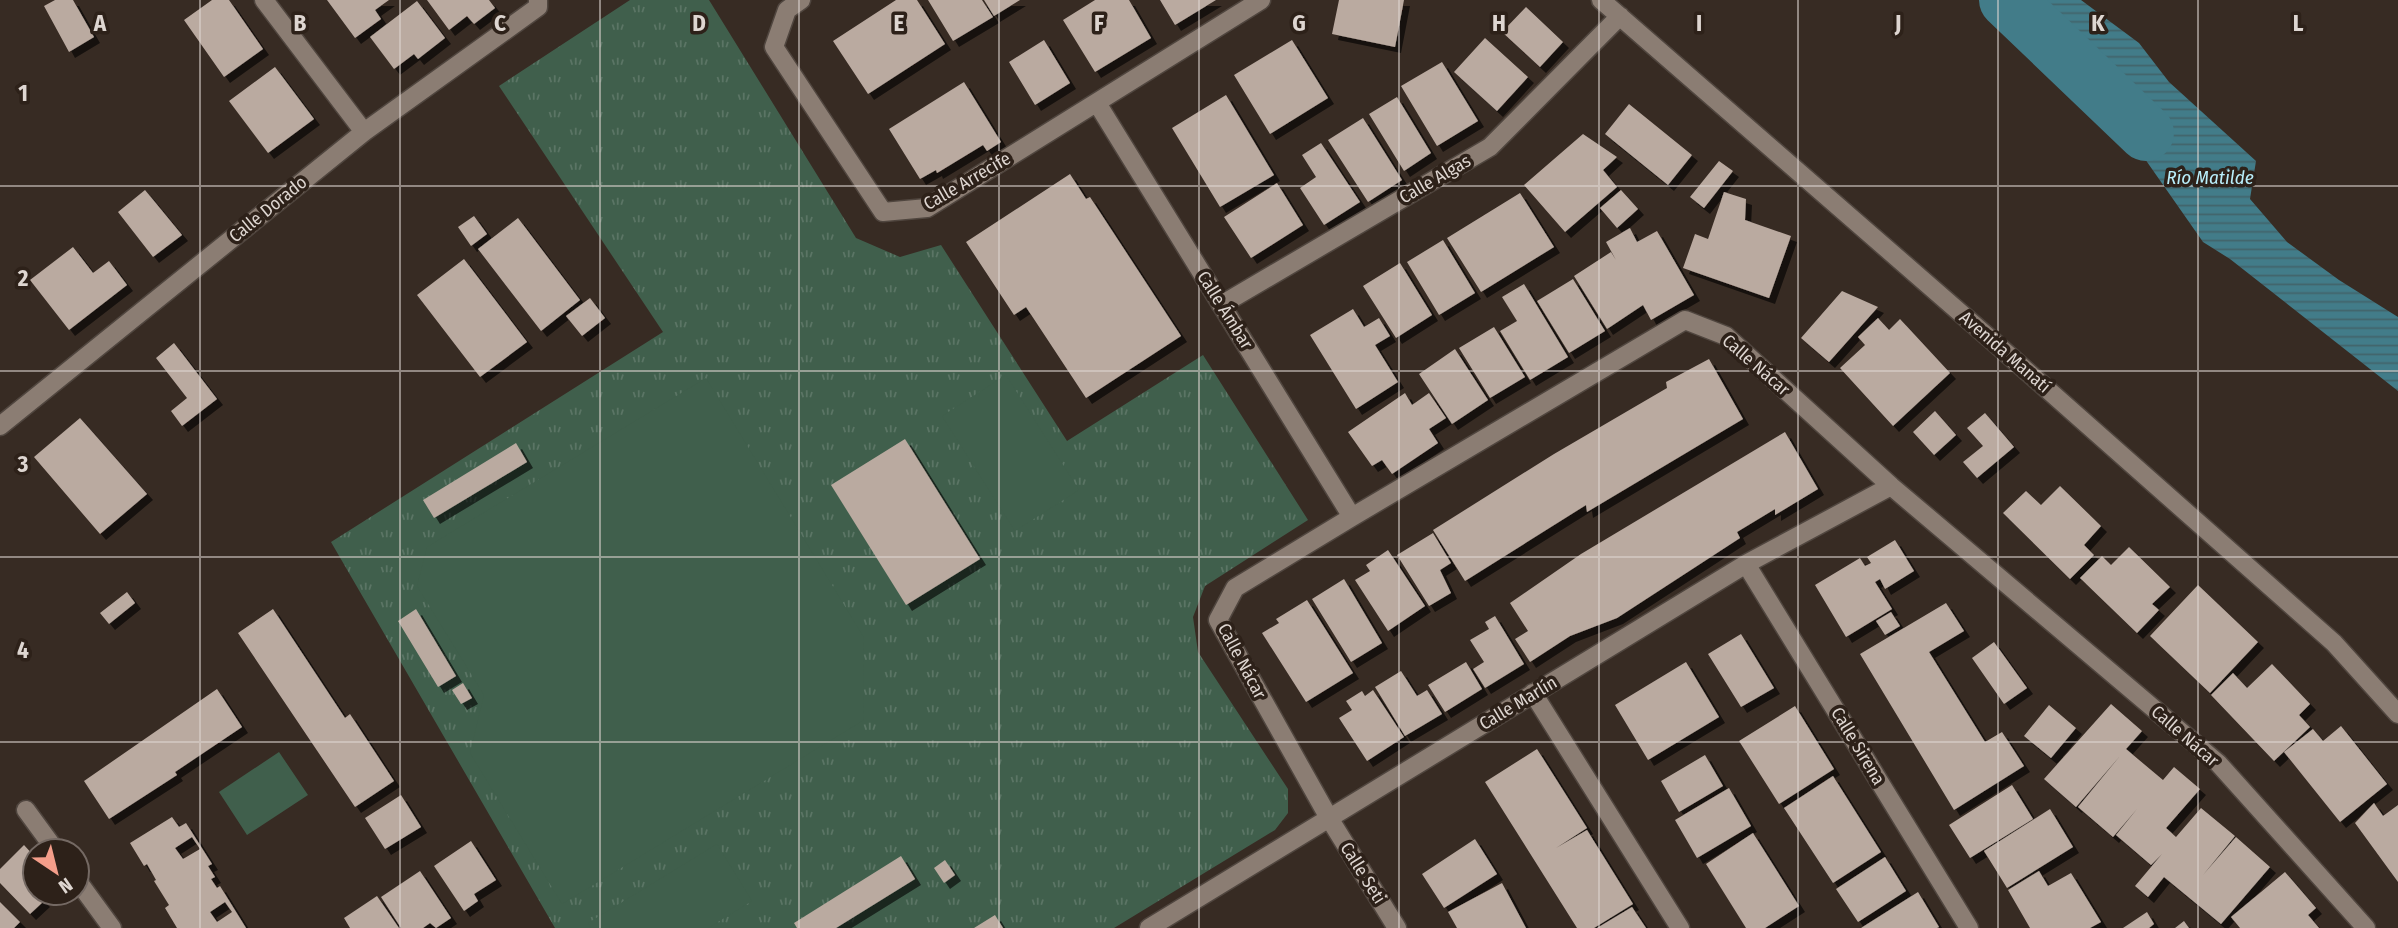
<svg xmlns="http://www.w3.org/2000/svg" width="2398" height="928" font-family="'Fira Sans Condensed',sans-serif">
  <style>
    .park { fill: url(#park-tufts) }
    .pitch { fill: #405f4c }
    .water { fill: url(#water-rules) }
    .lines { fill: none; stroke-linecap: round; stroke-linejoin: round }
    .river { stroke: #427c89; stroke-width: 56 }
    .building { fill: #baaaa0; fill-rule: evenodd; filter: url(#shadow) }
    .minor-casing { stroke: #50463f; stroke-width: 21 }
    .minor { stroke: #8b7d73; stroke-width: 18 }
    .grid { fill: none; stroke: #ded6d1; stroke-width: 2; stroke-opacity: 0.55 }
    .labels { text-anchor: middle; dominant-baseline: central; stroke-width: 7; stroke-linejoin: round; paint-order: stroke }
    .street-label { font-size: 18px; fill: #ded6d1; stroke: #2d2119 }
    .water-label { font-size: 19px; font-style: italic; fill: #b9eefa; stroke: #2d2119 }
    .grid-label { font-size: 23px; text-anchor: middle; font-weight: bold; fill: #ded6d1; stroke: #2d2119; stroke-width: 7; stroke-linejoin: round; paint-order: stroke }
  </style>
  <defs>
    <pattern id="park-tufts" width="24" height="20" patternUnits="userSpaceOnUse" patternTransform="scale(1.75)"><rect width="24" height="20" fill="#405f4c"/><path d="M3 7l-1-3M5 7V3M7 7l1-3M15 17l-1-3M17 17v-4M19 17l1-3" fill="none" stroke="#5b7565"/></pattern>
    <pattern id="water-rules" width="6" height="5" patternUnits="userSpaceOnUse" patternTransform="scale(1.75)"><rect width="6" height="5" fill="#427c89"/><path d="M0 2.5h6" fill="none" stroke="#42646b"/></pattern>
    <filter id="shadow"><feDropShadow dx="6" dy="6" stdDeviation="0" flood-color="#0009"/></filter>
  </defs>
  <rect width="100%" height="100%" fill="#372b23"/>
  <path class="park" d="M630 0H709L856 238 900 257 941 245 1067 441 1203 355 1308 520 1205 586 1193 617 1198 652 1288 789V813L1275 830 1114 928H555L331 542 663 332 499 86Z"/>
  <path class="pitch" d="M1006 375 1079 490 1015 531 942 416Z
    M706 378 863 636 864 720 562 904 470 753 484 695 417 586 427 547Z
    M279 752 308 795 247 835 219 792Z
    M717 844 752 901 708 928H591L588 923Z"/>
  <path class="water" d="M2010 0H2081L2139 43 2169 82 2256 161 2250 199 2287 242 2339 280 2398 317V391L2230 259 2203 242 2066 46Z"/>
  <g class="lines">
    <path class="river" d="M2007 0 2146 133"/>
  </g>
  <path class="building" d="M55 0H73L94 37 69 52 44 6Z
    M212 0H229L263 49 224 77 184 20Z
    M327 0H389L375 10 381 19 355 38Z
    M427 0H489L495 8 474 24 467 16 449 30Z
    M896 0H917L945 44 868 94 833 41Z
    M928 0H982L993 17 953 41Z
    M984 0H1020L994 16Z
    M1095 0H1129L1151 38 1095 72 1063 20Z
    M1160 0H1216L1175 25Z
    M1339 0H1404L1395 47 1332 34Z
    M417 1 445 38 418 59 414 54 394 69 370 37Z
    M1526 7 1563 42 1540 67 1502 32Z
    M1485 38 1528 77 1497 111 1454 72Z
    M1044 40 1070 83 1035 105 1009 62Z
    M1292 40 1328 98 1270 134 1234 75Z
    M1442 62 1478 121 1437 146 1401 86Z
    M275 67 314 119 268 153 229 101Z
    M964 82 1001 142 987 151 983 145 937 173 936 170 920 179 889 129Z
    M1226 95 1274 175 1220 207 1172 128Z
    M1397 97 1431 153 1404 171 1369 114Z
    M1629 104 1692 155 1668 185 1605 134Z
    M1363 118 1402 180 1368 202 1328 140Z
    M1583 134 1617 157 1603 170 1617 187 1565 232 1524 185Z
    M1321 143 1360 202 1324 225 1300 188 1316 177 1302 155Z
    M1719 161 1733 171 1704 208 1690 197Z
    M1070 174 1086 199 1090 197 1181 336 1086 398 1026 307 1014 315 966 242Z
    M1277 183 1303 225 1251 258 1224 217Z
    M145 190 182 235 153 257 118 212Z
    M1621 190 1638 209 1617 228 1600 208Z
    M1724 192 1746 199 1745 220 1791 236 1769 298 1683 268 1695 234 1708 239Z
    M1520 193 1554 247 1481 292 1447 238Z
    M474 216 487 234 471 246 458 227Z
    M518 218 580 300 541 331 478 249Z
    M1630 228 1637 242 1657 231 1694 295 1651 320 1643 305 1607 329 1574 276 1611 252 1616 260 1606 242Z
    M1443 240 1475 293 1439 315 1407 262Z
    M73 247 93 273 109 261 127 285 69 330 30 280Z
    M464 259 527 342 480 377 417 295Z
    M1400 263 1432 315 1396 338 1363 286Z
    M1573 279 1605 331 1569 353 1537 301Z
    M1524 284 1568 357 1530 380 1500 331 1517 321 1502 297Z
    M1842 291 1878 307 1829 362 1801 338Z
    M590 298 605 318 582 336 566 316Z
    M1353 309 1364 327 1379 318 1390 336 1375 345 1398 382 1356 409 1310 335Z
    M1878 318 1889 330 1900 319 1950 373 1893 426 1840 368 1865 345 1858 337Z
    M1494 327 1525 377 1490 398 1459 348Z
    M174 343 217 399 182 426 171 411 187 398 156 358Z
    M1455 349 1488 400 1452 424 1419 374Z
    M1709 359 1743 419 1587 512 1586 505 1465 581 1433 530 1554 454 1667 388 1666 382Z
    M1405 393 1412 405 1429 393 1446 418 1429 429 1438 443 1392 474 1382 460 1372 466 1348 432Z
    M1935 411 1956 435 1934 455 1913 432Z
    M1985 413 2014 447 1977 478 1963 462 1983 446 1967 428Z
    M80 418 147 494 100 534 34 457Z
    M1785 432 1818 489 1775 515V509L1737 532 1740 538 1617 618 1570 636 1530 662 1515 639 1528 631 1510 603 1581 554Z
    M905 439 980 559 906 605 831 485Z
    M516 443 527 462 434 518 423 500Z
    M2060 486 2101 526 2084 545 2094 555 2070 579 2003 513 2026 491 2041 505Z
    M1433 533 1451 563 1440 570 1451 593 1429 606 1397 555Z
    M1895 540 1914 571 1885 589 1880 579 1875 582 1892 609 1846 637 1815 585 1860 558 1865 566 1871 563 1867 557Z
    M2129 547 2170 587 2152 604 2159 610 2137 633 2080 578 2102 556 2111 565Z
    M1388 550 1425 606 1388 631 1355 580 1370 571 1366 565Z
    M1344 579 1382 643 1351 662 1312 599Z
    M2198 585 2258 642 2210 693 2150 636Z
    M127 592 135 603 109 624 100 613Z
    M1307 600 1353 673 1306 702 1262 633 1279 623 1276 619Z
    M1946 603 1964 631 1929 652 1985 742 2002 732 2024 766 1954 810 1860 654Z
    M273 609 345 718 350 714 394 781 355 807 238 633Z
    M416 609 456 676 438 687 398 621Z
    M1891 612 1900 626 1885 635 1876 621Z
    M1495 616 1524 664 1485 688 1473 669 1484 662 1470 640 1489 629 1485 622Z
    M1741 634 1774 688 1741 707 1708 654Z
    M1994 642 2027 688 2004 704 1972 658Z
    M1466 662 1482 689 1445 712 1428 685Z
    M1686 662 1719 717 1648 760 1615 705Z
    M2272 664 2310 704 2299 715 2310 727 2274 761 2211 695 2233 673 2247 688Z
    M1401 671 1417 696 1427 690 1442 714 1405 736 1375 687Z
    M463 683 472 698 461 704 452 690Z
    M217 689 242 727 175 772 177 775 109 819 84 781Z
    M1373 690 1404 737 1367 761 1339 718 1352 710 1346 701 1362 691 1365 696Z
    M2111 704 2142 731 2126 749 2163 780 2174 767 2200 789 2166 828 2176 837 2201 808 2235 836 2203 875 2236 837 2270 867 2221 924 2164 877 2148 897 2135 886 2162 854 2151 865 2116 835 2137 809 2113 837 2078 807 2120 756 2076 807 2044 779Z
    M2049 705 2076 728 2051 758 2024 736Z
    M1795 706 1834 769 1779 804 1739 741Z
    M2341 726 2387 784 2340 822 2284 752 2313 729 2323 741Z
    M1537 749 1587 828 1556 848 1587 830 1633 904 1594 928H1577L1485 782Z
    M1705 755 1723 786 1679 812 1661 781Z
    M1833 776 1881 852 1833 883 1784 808Z
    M2012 785 2033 819 1970 858 1949 825Z
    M1729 788 1751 826 1697 858 1675 820Z
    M401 795 421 827 385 849 365 818Z
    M2374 803 2383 816 2398 805V882L2355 823Z
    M2050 809 2073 847 2007 888 1984 851Z
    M172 817 179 827 186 823 212 864 208 866 215 877 211 879 217 888 220 886 246 928H177L165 908 169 905 154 881 156 880 147 864 144 866 130 843ZM192 837 200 849 183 859 175 848ZM225 902 232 912 217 922 210 912Z
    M1753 833 1799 906 1765 928H1746L1706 864Z
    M1475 839 1497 874 1444 908 1422 874Z
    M471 841 496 880 474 894 478 901 464 911 434 866Z
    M24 845 35 857V893L44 901 30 914 0 883V869Z
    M901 856 915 879 836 928H797L794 923Z
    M1885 857 1906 891 1858 922 1836 889Z
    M945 860 955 875 944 883 934 868Z
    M420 871 451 918 436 928 430 923 423 928H401L381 897Z
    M2039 871 2048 886 2071 873 2101 922 2090 928H2030L2008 890Z
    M2285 872 2316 908 2308 915 2319 928H2240L2231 917Z
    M1502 883 1526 928H1457L1448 912Z
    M1918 892 1939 927 1937 928H1861Z
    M377 896 399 928H350L344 918Z
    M0 902 20 922 14 928H0Z
    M1632 907 1646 928H1597Z
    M2147 912 2154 924 2149 928H2123Z
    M995 915 1003 928H974Z
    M2184 921 2189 928H2175Z"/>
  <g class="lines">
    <defs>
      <path id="minor" d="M264 0 364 132
        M801 0 787 10 774 47 883 212 927 208 1261 0
        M1601 0 1995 343 2334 643 2398 714
        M1097 103 1352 517
        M1221 305 1490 147 1620 16
        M0 426 364 132 538 7V0
        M1746 564 1969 928
        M1533 693 1680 928
        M26 810 56 851
        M77 880 112 928
        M1149 928 1746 564 1891 486
        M1397 928 1329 818 1218 620 1235 588 1352 517 1685 320 1726 336 1891 486 2218 763 2366 928"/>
    </defs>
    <use href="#minor" class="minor-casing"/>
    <use href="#minor" class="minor"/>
  </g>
  <path class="grid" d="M200 0V928M400 0V928M600 0V928M799 0V928M999 0V928M1199 0V928M1399 0V928M1599 0V928M1798 0V928M1998 0V928M2198 0V928M0 186H2398M0 371H2398M0 557H2398M0 742H2398"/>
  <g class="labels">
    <g class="street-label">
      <text transform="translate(1435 179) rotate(-30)">Calle Algas</text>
      <text transform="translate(967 181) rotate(-30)">Calle Arrecife</text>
      <text transform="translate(268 209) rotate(-39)">Calle Dorado</text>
      <text transform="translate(1225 310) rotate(58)">Calle Ámbar</text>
      <text transform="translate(2005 352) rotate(41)">Avenida Manatí</text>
      <text transform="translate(1756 365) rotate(41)">Calle Nácar</text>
      <text transform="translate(1242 661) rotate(62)">Calle Nácar</text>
      <text transform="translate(1518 703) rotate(-31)">Calle Marlín</text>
      <text transform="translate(2185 736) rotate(41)">Calle Nácar</text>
      <text transform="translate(1858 746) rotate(59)">Calle Sirena</text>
      <text transform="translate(1363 873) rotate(58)">Calle Seti</text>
    </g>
    <g class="water-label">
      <text x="2210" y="177">Río Matilde</text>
    </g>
  </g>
  <g class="grid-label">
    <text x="100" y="31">A</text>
    <text x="300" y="31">B</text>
    <text x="500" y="31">C</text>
    <text x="699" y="31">D</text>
    <text x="899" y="31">E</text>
    <text x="1099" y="31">F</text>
    <text x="1299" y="31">G</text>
    <text x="1499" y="31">H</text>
    <text x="1699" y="31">I</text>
    <text x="1898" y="31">J</text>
    <text x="2098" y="31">K</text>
    <text x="2298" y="31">L</text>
    <text x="23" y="101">1</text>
    <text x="23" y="286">2</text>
    <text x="23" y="472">3</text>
    <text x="23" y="658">4</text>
  </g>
  <g transform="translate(56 872) rotate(145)"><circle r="33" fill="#2d2119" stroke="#746963" stroke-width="2"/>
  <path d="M0-5L12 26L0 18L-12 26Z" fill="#f49e8a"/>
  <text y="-10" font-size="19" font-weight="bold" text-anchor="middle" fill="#ded6d1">N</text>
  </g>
</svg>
